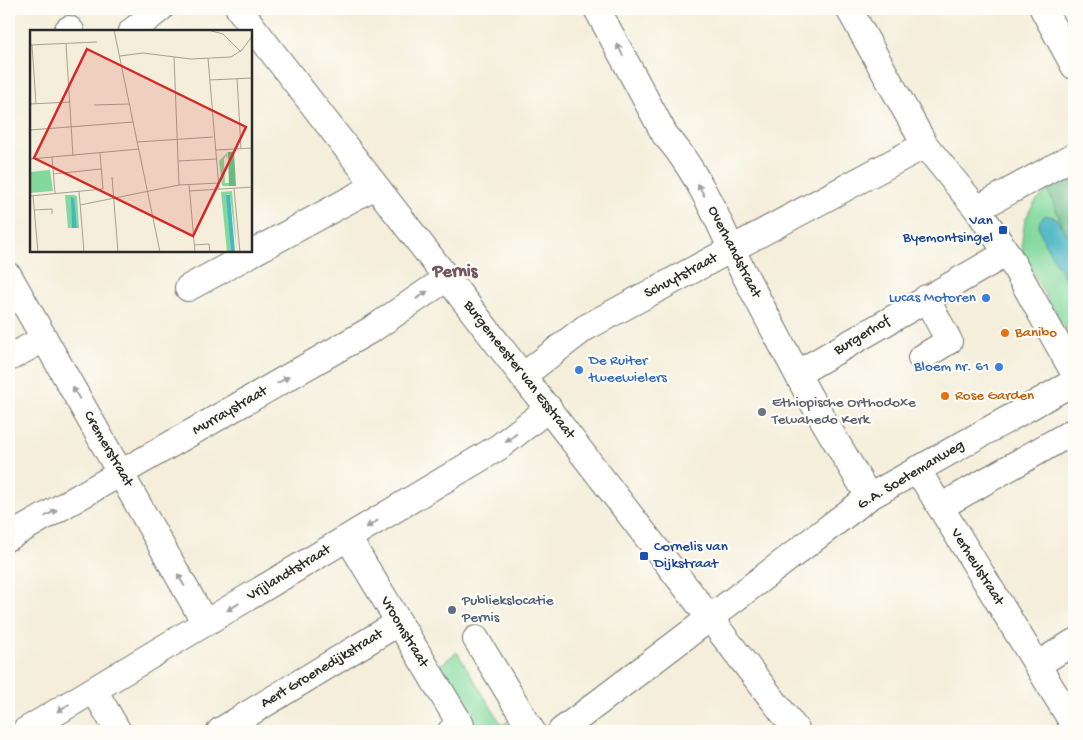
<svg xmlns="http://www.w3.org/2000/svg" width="1083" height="740" font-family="'Gochi Hand',sans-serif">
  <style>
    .green { fill: #83d99d; stroke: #578264 }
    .forest { fill: #6ab984; stroke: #4a7258 }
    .water { fill: #48b5c3; stroke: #3a7077 }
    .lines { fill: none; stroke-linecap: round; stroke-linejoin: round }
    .minor-casing { stroke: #716f68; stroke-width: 28 }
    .minor { stroke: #fff; stroke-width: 26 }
    .oneway { fill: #a0a0a0 }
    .transit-dot { fill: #1a4fb4; stroke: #fdfcf7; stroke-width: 2 }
    .shop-dot { fill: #3f7fe0; stroke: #fdfcf7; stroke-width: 2 }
    .food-dot { fill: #e8710a; stroke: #fdfcf7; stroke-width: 2 }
    .worship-dot { fill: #6b7280; stroke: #fdfcf7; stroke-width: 2 }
    .service-dot { fill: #5c6f8a; stroke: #fdfcf7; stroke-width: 2 }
    .labels { text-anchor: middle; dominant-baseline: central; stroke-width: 4.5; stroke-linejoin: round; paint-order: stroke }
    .transit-label { font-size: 15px; fill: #164399; stroke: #fdfcf7; text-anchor: end }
    .street-label { font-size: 15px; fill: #2b2b2b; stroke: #fdfcf7 }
    .shop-label { font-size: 15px; fill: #366cbe; stroke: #fdfcf7; text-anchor: end }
    .food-label { font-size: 15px; fill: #c56008; stroke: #fdfcf7; text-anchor: start }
    .worship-label { font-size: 15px; fill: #5b616d; stroke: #fdfcf7; text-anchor: start }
    .service-label { font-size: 15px; fill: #4e5e75; stroke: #fdfcf7; text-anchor: start }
    .quarter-label { font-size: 18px; font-weight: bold; fill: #735660; stroke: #fdfcf7 }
    .inset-road { fill: none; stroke: #a4a094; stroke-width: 1 }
    .view { fill: #d62828; fill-opacity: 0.15; stroke: #d62828; stroke-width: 2.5 }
    .inset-edge { fill: none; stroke: #2b2b2b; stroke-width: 2.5 }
  </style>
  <rect width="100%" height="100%" fill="#fdfcf7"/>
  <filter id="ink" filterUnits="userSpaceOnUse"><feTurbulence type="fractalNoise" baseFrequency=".02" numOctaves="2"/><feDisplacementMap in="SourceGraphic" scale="10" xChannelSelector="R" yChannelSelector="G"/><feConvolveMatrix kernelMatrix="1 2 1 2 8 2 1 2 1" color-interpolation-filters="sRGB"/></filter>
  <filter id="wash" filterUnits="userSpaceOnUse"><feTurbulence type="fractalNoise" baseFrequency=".0096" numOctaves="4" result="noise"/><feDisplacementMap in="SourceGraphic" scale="20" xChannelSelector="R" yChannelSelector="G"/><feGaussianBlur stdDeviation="1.12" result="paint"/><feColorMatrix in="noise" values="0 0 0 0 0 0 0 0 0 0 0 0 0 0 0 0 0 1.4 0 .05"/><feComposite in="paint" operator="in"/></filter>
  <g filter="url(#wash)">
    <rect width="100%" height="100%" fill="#f4eeda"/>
    <path class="green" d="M1048 190 1062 225 1056 218 1039 225 1043 237 1074 292V345L1023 257 1022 240 1025 220 1034 203Z
      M457 652 502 725 514 718 522 731H480L439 666Z"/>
    <path class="forest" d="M1074 174V246L1062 225 1048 190Z"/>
    <path class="water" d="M1046 215 1056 218 1074 246V292C1066 277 1038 239 1039 224 1040 219 1043 217 1046 215Z"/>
  </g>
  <g filter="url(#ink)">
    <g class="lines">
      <defs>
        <path id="minor" d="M239 9 797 731
          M597 9 665 135C691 163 716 213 731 249L809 396 869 497
          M849 9 925 145 977 209 1007 253 1074 373
          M1043 9 1074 66
          M67 31 69 29 71 31
          M132 31 160 9
          M977 209 1074 156
          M9 276 205 623
          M188 288 375 186
          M9 358 44 339
          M921 358 949 341 926 298
          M798 373 1007 253
          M524 375 585 328 925 145
          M917 469 1074 725
          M940 507 1074 431
          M9 537 374 328 447 278
          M348 538 461 725 451 731
          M476 639 532 731
          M1037 665 1074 642
          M94 690 118 731
          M25 731 499 447 549 408
          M220 731 398 623
          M561 731 869 497 1074 382"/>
      </defs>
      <use href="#minor" class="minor-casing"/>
      <use href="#minor" class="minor"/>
    </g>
    <defs><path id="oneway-solid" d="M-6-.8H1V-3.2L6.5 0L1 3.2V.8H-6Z" transform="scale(1.25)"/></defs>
    <g class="oneway">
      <use href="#oneway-solid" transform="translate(620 50) rotate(-117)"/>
      <use href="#oneway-solid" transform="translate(701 190) rotate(-119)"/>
      <use href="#oneway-solid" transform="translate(422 295) rotate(-34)"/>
      <use href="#oneway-solid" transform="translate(283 380) rotate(-30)"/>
      <use href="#oneway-solid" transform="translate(76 393) rotate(-120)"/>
      <use href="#oneway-solid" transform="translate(511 438) rotate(142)"/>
      <use href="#oneway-solid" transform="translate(51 513) rotate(-30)"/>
      <use href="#oneway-solid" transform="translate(372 524) rotate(149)"/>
      <use href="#oneway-solid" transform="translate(181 580) rotate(-119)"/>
      <use href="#oneway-solid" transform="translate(233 607) rotate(149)"/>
      <use href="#oneway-solid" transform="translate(63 708) rotate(149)"/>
    </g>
  </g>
  <g class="transit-dot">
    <rect x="998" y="225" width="10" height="10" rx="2.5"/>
    <rect x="639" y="551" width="10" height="10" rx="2.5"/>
  </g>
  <g class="shop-dot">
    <circle cx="986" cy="298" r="5"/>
    <circle cx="999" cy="367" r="5"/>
    <circle cx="579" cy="370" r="5"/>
  </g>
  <g class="food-dot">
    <circle cx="1005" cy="333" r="5"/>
    <circle cx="945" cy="396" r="5"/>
  </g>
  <circle class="worship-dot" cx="762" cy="412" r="5"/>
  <circle class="service-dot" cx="452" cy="610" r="5"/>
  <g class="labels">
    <g class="transit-label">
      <text x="993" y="221">Van<tspan x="993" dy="17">Byemontsingel</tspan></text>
      <text x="654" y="547" text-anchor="start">Cornelis van<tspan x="654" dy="17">Dijkstraat</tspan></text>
    </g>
    <g class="street-label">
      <text transform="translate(734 252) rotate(63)">Overhandstraat</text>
      <text transform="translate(681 276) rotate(-28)">Schuytstraat</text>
      <text transform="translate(862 336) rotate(-31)">Burgerhof</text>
      <text transform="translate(519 370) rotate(52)">Burgemeester van Esstraat</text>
      <text transform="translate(230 411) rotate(-30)">Murraystraat</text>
      <text transform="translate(108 449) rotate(60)">Cremerstraat</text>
      <text transform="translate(911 475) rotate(-31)">G.A. Soetemanweg</text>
      <text transform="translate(977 567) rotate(58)">Verheulstraat</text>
      <text transform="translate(289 573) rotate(-31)">Vrijlandtstraat</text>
      <text transform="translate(404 632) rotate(59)">Vroomstraat</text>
      <text transform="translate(322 669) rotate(-31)">Aert Groenedijkstraat</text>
    </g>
    <g class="shop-label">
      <text x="976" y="298">Lucas Motoren</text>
      <text x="589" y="361" text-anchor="start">De Ruiter<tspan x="589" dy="17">tweewielers</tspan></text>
      <text x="989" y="367">Bloem nr. 61</text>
    </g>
    <g class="food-label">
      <text x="1015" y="333">Banibo</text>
      <text x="955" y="396">Rose Garden</text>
    </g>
    <g class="worship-label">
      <text x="772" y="403">Ethiopische Orthodoxe<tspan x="772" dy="17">Tewahedo Kerk</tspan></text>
    </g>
    <g class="service-label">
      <text x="462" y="601">Publiekslocatie<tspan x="462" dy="17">Pernis</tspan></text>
    </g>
    <g class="quarter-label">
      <text x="455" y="272">Pernis</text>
    </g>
  </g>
  <g transform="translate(30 30)">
    <rect width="222" height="222" fill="#f4eeda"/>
    <path d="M198 122 197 129 196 126 194 129 195 153H200L199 156H192L189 131ZM20 140 23 161 0 163V142ZM202 161 207 222 200 165 197 164 201 222H197L191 162ZM35 165H45L47 167 49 198H47L42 166V198H38Z" fill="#83d99d"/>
    <path d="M198 122H204L206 156H199Z" fill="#6ab984"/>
    <path d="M196 165H200L205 222H201ZM41 167 44 168 47 198H42Z" fill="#48b5c3"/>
    <path class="inset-road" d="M84 0 130 222M178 0 193 4 211 22M36 14 43 126M0 15 67 12M2 15 6 74M90 26 113 23 161 29 201 27 212 20 223 5M144 27 149 155M178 28 189 159M207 48 211 119M179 50 223 48M0 74 40 72M64 75 99 74M0 100 103 92M107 112 183 107M186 120 223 118M22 127 25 163M0 129 109 119M148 131 187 129M23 144 71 139M82 147 88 222M159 154 165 222M204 159 210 222M49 161 54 222M159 161 223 157M0 166 73 159 70 123M3 166 8 222M50 175 149 155 189 153M4 180 22 179V184M164 215 179 214 180 222"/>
    <path class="view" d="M57 19 216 97 163 206 4 128Z"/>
    <rect width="222" height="222" class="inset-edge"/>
  </g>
  <rect width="1083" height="740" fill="none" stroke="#fdfcf7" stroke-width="30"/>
</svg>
